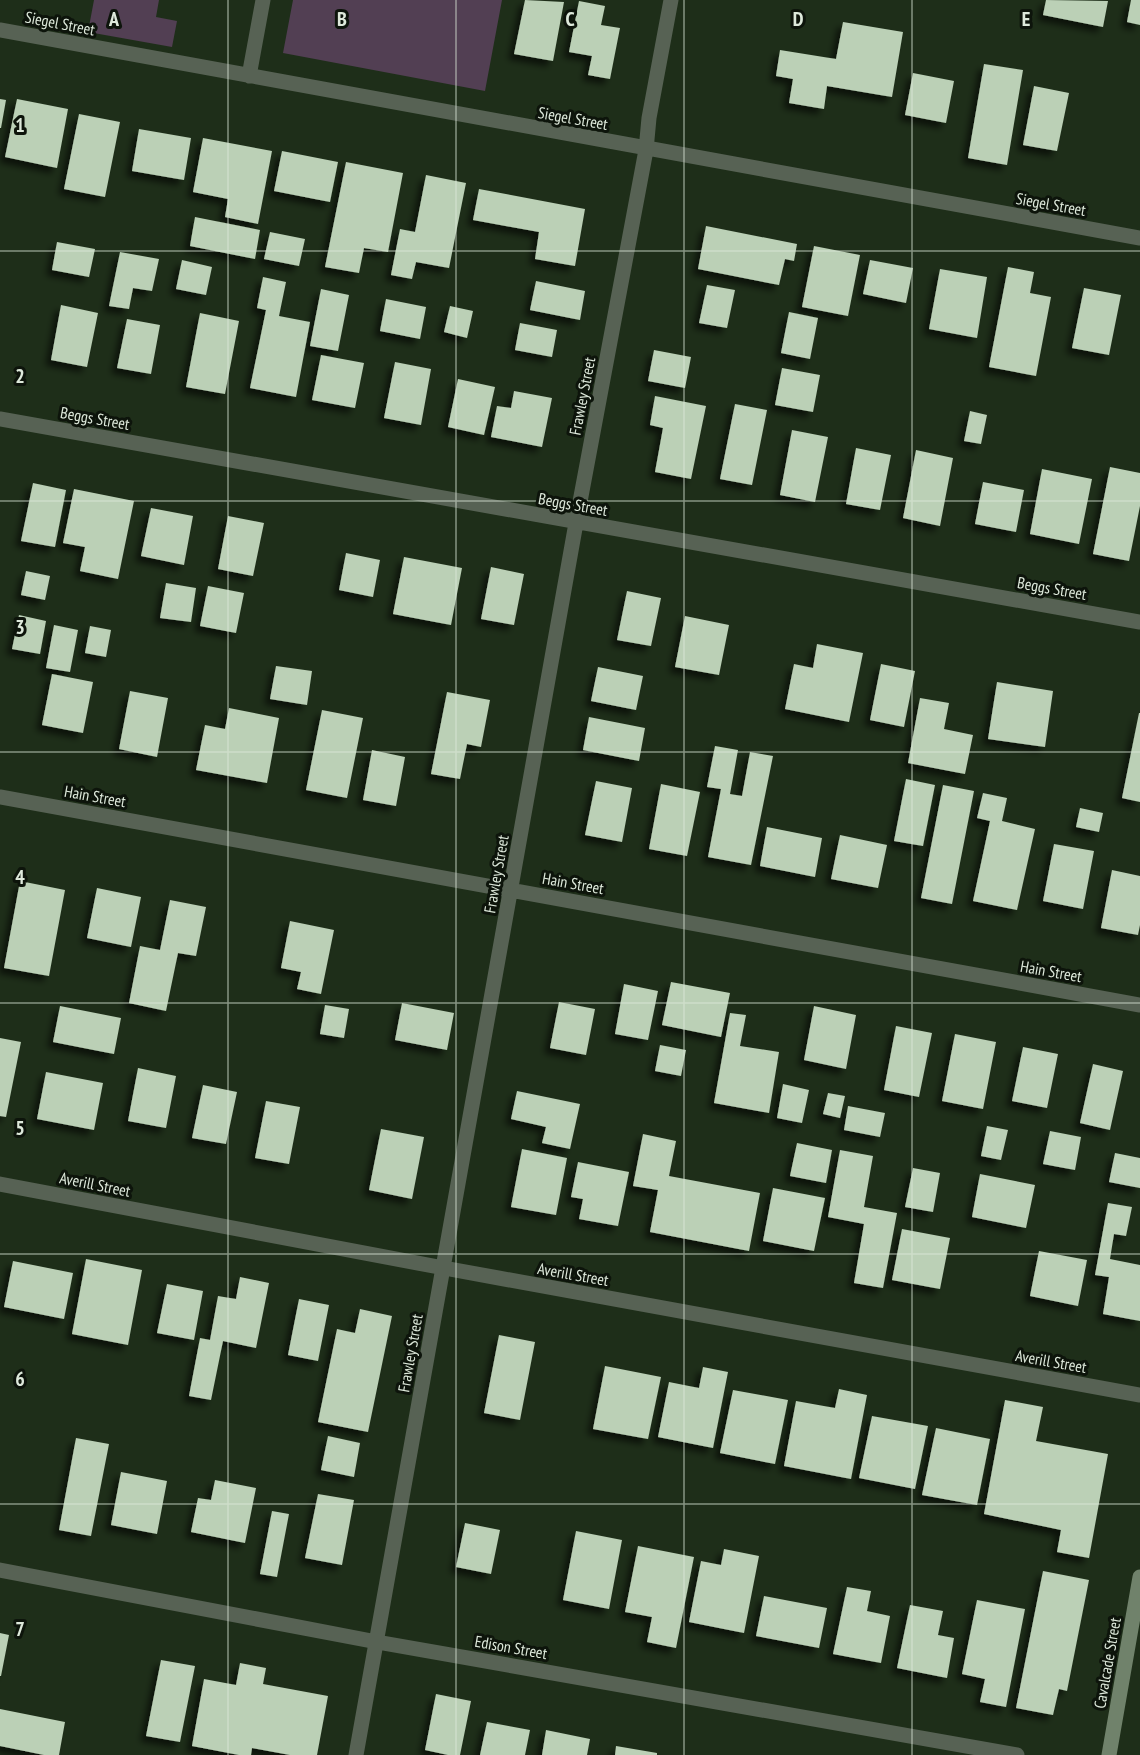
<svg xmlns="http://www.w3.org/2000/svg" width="1140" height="1755" font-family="'PT Sans Narrow',sans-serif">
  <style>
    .green { fill: #523f53 }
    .building { fill: #bbd0b6; filter: url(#shadow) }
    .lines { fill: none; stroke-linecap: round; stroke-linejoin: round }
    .minor { stroke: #576254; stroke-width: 15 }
    .secondary { stroke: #70826b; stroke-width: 15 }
    .grid { fill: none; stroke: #dee9db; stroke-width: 1.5; stroke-opacity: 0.55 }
    .labels { text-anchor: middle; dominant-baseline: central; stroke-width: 6; stroke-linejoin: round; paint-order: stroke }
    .street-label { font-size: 16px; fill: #dee9db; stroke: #0d140b }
    .grid-label { font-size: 20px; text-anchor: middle; font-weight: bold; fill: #dee9db; stroke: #0d140b; stroke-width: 6; stroke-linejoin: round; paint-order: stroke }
  </style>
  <defs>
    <filter id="shadow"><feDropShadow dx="-5.5" dy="5.5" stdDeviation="3" flood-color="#0009"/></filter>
  </defs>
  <rect width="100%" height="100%" fill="#1e2e19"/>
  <path class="green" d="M94 0H159L156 17 177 21 172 47 88 32Z
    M293 0H502L485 91 283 53Z"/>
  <path class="building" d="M525 0 564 2 553 61 514 54Z
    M1046 0 1108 1 1103 27 1043 15Z
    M1131 0H1140V25L1127 22Z
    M579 1 605 6 601 25 620 28 610 79 588 75 592 56 569 52Z
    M843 22 903 32 892 97 827 86 824 109 789 103 793 79 776 76 780 50 836 59Z
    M984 64 1023 70 1007 165 968 158Z
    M913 73 954 81 946 123 905 115Z
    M1034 86 1069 93 1057 151 1023 145Z
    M0 99 6 100 1 128H0Z
    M17 99 68 109 57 168 5 157Z
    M79 114 120 122 105 197 64 189Z
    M139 129 191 138 184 180 132 171Z
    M203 138 272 151 258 224 225 217 228 199 193 192Z
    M282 151 338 162 330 202 274 191Z
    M346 162 403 173 388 252 364 248 359 273 325 267Z
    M426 175 466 183 449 268 416 262 412 279 391 275 400 229 415 232Z
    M479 189 585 209 575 266 535 259 539 232 473 220Z
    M195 217 260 230 255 259 190 246Z
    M706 226 797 244 794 261 785 259 779 285 698 269Z
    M270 232 305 239 299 266 264 259Z
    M57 242 95 249 89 277 52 270Z
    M814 246 860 255 848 316 802 307Z
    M120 252 159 259 152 291 133 288 129 309 109 306Z
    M182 260 212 267 206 295 176 289Z
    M870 260 913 268 906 303 863 294Z
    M1008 267 1034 272 1030 293 1051 297 1036 376 989 367Z
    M940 269 987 277 977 338 929 329Z
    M263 277 286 282 279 316 310 322 296 397 250 388 266 310 257 308Z
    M536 281 585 291 580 320 530 310Z
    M707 285 735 290 727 328 699 323Z
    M1084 288 1121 295 1109 355 1072 348Z
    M321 289 349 295 338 351 310 346Z
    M386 299 426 307 420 339 380 331Z
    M61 305 98 313 87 367 51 360Z
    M450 306 473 311 467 338 444 332Z
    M789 312 818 318 810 359 781 353Z
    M200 313 239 321 225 394 186 387Z
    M127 319 160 325 151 374 117 368Z
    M520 323 557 330 552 357 515 350Z
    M654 350 691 357 685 388 648 381Z
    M321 355 364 363 355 408 312 400Z
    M395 362 431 369 421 425 384 418Z
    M782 368 820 375 813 412 775 405Z
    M458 379 495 387 484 435 448 427Z
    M514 391 552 398 542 447 491 437 497 406 511 408Z
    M655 396 706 406 691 479 655 472 663 428 650 425Z
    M735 404 767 410 752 485 720 479Z
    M970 411 987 415 981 444 964 441Z
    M792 430 828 437 815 502 780 495Z
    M856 448 891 455 880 510 846 504Z
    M916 450 953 458 940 526 903 518Z
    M1110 467 1140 473V506L1129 561 1093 554Z
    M1042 469 1092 479 1079 544 1030 534Z
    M983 482 1024 490 1016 532 975 524Z
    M33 483 66 490 55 547 21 541Z
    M74 489 134 501 118 579 80 571 85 547 63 543Z
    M151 508 193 516 184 565 141 556Z
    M228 516 264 523 253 576 218 569Z
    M346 553 380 560 373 597 339 590Z
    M404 557 462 568 451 625 393 614Z
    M491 567 524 574 514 625 481 619Z
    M26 571 50 576 45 600 21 595Z
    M166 583 196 588 191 622 160 618Z
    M208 586 244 593 236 633 200 626Z
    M627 591 661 598 651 646 617 640Z
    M19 615 46 621 40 654 12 649Z
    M685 616 729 625 719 675 675 667Z
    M54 625 78 630 70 672 46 668Z
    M90 626 111 630 106 657 85 653Z
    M817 644 863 653 849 722 785 709 794 664 813 668Z
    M881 664 915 671 904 727 870 720Z
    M276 666 312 671 307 705 270 699Z
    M598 667 643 676 636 710 591 701Z
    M52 674 93 682 83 733 42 725Z
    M997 682 1053 691 1045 747 988 739Z
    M130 691 168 698 157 757 119 749Z
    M447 692 490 700 481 747 467 744 460 779 431 774Z
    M920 698 949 703 944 729 973 735 965 774 908 763Z
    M229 708 279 718 267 783 196 770 205 725 225 729Z
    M322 710 363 718 347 798 306 790Z
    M1139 713H1140V802L1122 798Z
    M589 717 645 728 639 761 583 750Z
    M715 746 738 750 730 794 742 796 750 752 773 756 751 865 708 857 721 789 707 787Z
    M372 750 405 757 396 806 363 800Z
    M906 779 935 785 923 846 894 841Z
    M596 781 632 788 622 842 585 835Z
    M661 784 700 792 687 856 649 849Z
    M943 785 974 791 952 904 921 898Z
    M983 793 1007 798 1002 821 1035 829 1017 910 973 901 990 821 977 818Z
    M1080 808 1103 813 1099 832 1076 827Z
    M767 827 822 838 815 877 760 866Z
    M840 835 887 845 878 888 831 879Z
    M1054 844 1094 851 1083 909 1043 901Z
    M1112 870 1140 876V925L1138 935 1101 928Z
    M20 881 65 890 49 976 4 968Z
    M97 888 141 897 131 947 87 938Z
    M170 900 206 907 196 956 178 953 166 1011 129 1003 140 946 160 950Z
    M290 921 334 930 321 994 297 989 301 972 281 968Z
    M671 982 730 993 721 1037 662 1025Z
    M624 984 658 991 648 1040 615 1034Z
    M559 1002 595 1009 586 1055 550 1048Z
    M402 1003 454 1013 447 1050 395 1040Z
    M325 1005 349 1009 344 1038 320 1034Z
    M60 1006 121 1018 114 1054 53 1042Z
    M814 1006 856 1015 846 1069 804 1060Z
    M730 1013 746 1015 740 1046 779 1052 769 1113 714 1103Z
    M896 1026 932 1033 919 1097 884 1090Z
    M955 1034 996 1042 983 1109 942 1101Z
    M0 1038 21 1042 6 1117 0 1116Z
    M660 1045 686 1050 681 1076 655 1071Z
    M1023 1047 1058 1054 1047 1108 1012 1101Z
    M1093 1064 1123 1071 1110 1130 1080 1123Z
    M138 1068 176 1076 166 1128 128 1121Z
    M46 1072 103 1083 94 1130 37 1119Z
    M783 1084 809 1090 802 1123 777 1118Z
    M203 1085 237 1092 226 1144 192 1138Z
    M517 1091 580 1104 570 1149 542 1143 546 1127 511 1119Z
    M828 1093 845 1096 840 1118 823 1114Z
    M266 1101 300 1107 289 1164 255 1158Z
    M848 1106 885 1113 880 1137 844 1130Z
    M987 1126 1008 1130 1001 1160 981 1156Z
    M381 1129 424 1137 412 1199 369 1190Z
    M1050 1131 1081 1137 1075 1170 1043 1164Z
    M643 1134 676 1141 669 1176 760 1193 749 1251 650 1232 658 1190 633 1186Z
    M797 1143 832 1150 826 1183 790 1176Z
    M522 1149 567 1158 556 1215 511 1207Z
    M840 1150 873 1156 864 1207 897 1213 883 1288 854 1283 864 1224 828 1217Z
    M1115 1153 1140 1158V1188L1109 1182Z
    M578 1162 629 1172 618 1226 579 1219 583 1199 571 1197Z
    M913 1168 940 1173 933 1212 905 1207Z
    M980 1174 1035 1185 1026 1228 972 1217Z
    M773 1188 825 1198 814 1251 763 1241Z
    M1108 1203 1132 1207 1126 1236 1114 1234 1110 1259 1140 1265V1321L1103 1314 1109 1277 1095 1275Z
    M902 1229 950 1238 940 1289 892 1280Z
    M1039 1251 1087 1260 1078 1306 1030 1296Z
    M86 1259 142 1270 128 1345 72 1334Z
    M13 1261 73 1273 64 1319 4 1307Z
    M240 1277 269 1283 256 1348 223 1341 211 1400 189 1396 200 1338 210 1340 218 1296 236 1299Z
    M167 1284 203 1291 194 1340 157 1333Z
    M299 1299 329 1305 318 1361 288 1355Z
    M360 1309 392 1316 368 1432 318 1422 337 1329 355 1333Z
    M499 1335 535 1342 520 1420 484 1413Z
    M605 1366 661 1377 648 1439 593 1429Z
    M703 1367 728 1372 713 1448 658 1437 669 1382 699 1388Z
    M839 1389 867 1395 851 1479 784 1466 796 1401 835 1408Z
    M733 1390 788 1400 775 1464 720 1453Z
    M1005 1400 1043 1407 1036 1441 1108 1454 1089 1558 1057 1552 1061 1530 984 1514Z
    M872 1416 928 1426 915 1489 859 1478Z
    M936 1428 990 1439 977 1505 922 1495Z
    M328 1436 360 1443 354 1477 321 1470Z
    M76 1438 109 1444 91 1536 59 1530Z
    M121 1472 167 1481 157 1534 111 1525Z
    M215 1480 256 1488 245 1543 191 1532 198 1498 211 1500Z
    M318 1494 354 1500 342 1565 305 1558Z
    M272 1511 289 1514 277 1577 260 1574Z
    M465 1523 500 1530 491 1574 456 1567Z
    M576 1531 622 1540 609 1609 563 1600Z
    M638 1546 694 1557 676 1648 647 1642 652 1617 625 1612Z
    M724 1549 759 1556 744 1633 689 1622 701 1561 721 1565Z
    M1043 1571 1089 1580 1067 1691 1059 1689 1053 1715 1016 1708Z
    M847 1587 871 1591 867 1611 890 1616 881 1663 833 1654Z
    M764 1596 827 1608 819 1648 756 1636Z
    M977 1600 1025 1609 1006 1707 980 1702 985 1679 962 1674Z
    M910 1605 943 1611 938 1635 954 1638 947 1678 897 1668Z
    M0 1633 9 1635 1 1676H0Z
    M161 1660 195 1666 180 1742 146 1736Z
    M240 1663 266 1668 263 1684 328 1696 317 1755H290L252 1748 251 1755H239L192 1746 204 1679 236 1685Z
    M436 1694 471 1701 460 1755H448L425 1750Z
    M0 1709 65 1722 59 1755H44L0 1746Z
    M487 1722 530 1730 525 1755H480Z
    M546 1730 590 1739 587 1755H542Z
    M616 1746 657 1753V1755H615Z"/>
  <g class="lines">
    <path class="minor" d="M0 30 1140 238
      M249 76 263 0
      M0 419 1140 622
      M0 797 1140 1005
      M0 1184 444 1268 1140 1395
      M0 1570 377 1642 1017 1755
      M356 1755 576 523 646 150 649 118 671 0"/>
    <path class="secondary" d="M1109 1755 1140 1577"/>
  </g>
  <path class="grid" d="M228 0V1755M456 0V1755M684 0V1755M912 0V1755M0 251H1140M0 501H1140M0 752H1140M0 1003H1140M0 1254H1140M0 1504H1140"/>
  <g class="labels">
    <g class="street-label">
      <text transform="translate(60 23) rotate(11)">Siegel Street</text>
      <text transform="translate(573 118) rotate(10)">Siegel Street</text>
      <text transform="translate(1051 204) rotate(10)">Siegel Street</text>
      <text transform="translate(582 396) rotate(-79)">Frawley Street</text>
      <text transform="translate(95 418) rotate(10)">Beggs Street</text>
      <text transform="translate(573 504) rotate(10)">Beggs Street</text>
      <text transform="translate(1052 588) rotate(10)">Beggs Street</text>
      <text transform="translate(95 796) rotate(10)">Hain Street</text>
      <text transform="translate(496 874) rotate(-80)">Frawley Street</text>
      <text transform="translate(573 883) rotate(10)">Hain Street</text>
      <text transform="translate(1051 971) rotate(10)">Hain Street</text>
      <text transform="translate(95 1184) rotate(11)">Averill Street</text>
      <text transform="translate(573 1274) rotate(10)">Averill Street</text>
      <text transform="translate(410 1353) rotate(-80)">Frawley Street</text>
      <text transform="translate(1051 1361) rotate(10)">Averill Street</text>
      <text transform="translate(511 1647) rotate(10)">Edison Street</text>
      <text transform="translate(1107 1663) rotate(-80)">Cavalcade Street</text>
    </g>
  </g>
  <g class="grid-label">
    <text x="114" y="26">A</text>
    <text x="342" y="26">B</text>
    <text x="570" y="26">C</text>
    <text x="798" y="26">D</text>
    <text x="1026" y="26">E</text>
    <text x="20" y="132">1</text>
    <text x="20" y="383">2</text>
    <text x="20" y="634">3</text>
    <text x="20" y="884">4</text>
    <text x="20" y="1135">5</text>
    <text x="20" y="1386">6</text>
    <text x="20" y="1636">7</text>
  </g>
</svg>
